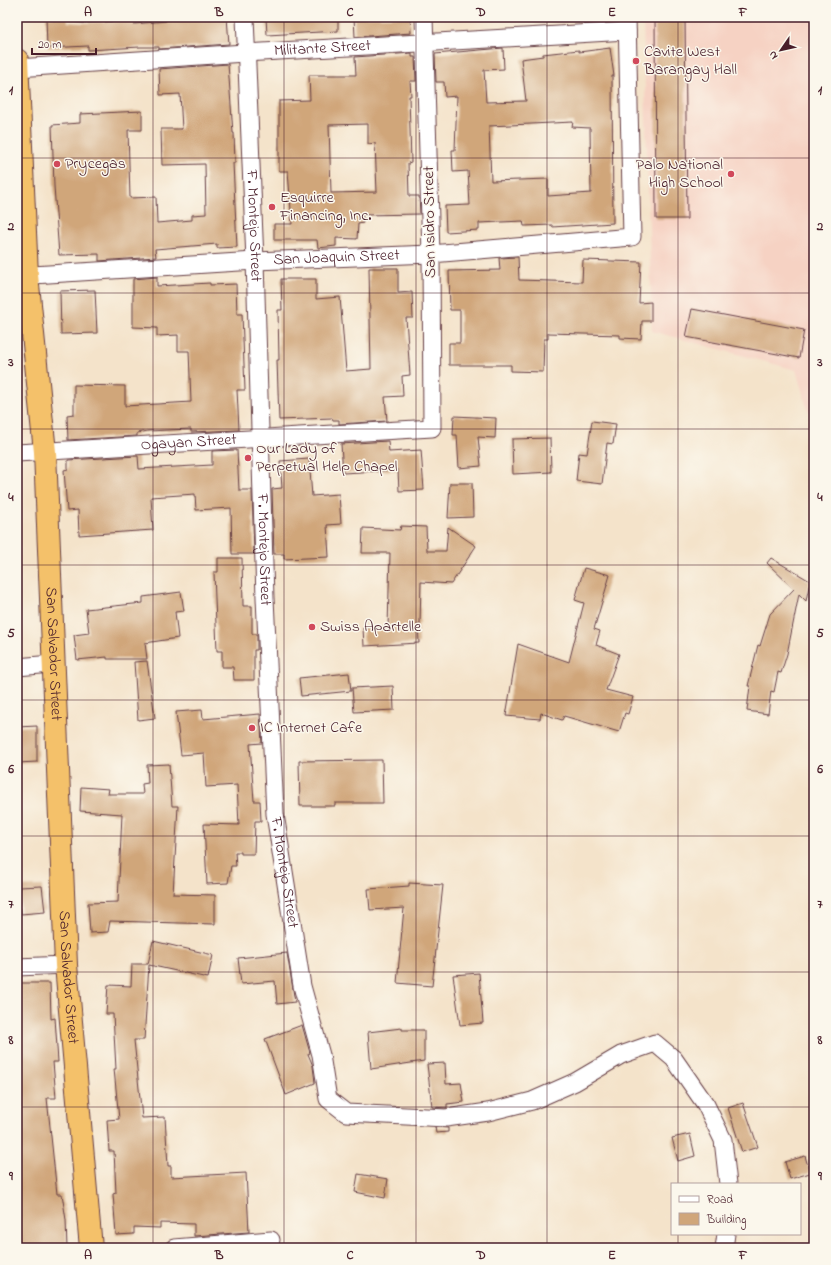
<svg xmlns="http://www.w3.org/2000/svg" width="831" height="1265" font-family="'Indie Flower',sans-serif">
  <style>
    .built { fill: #f6d2c3 }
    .building { fill: #d0a67a; fill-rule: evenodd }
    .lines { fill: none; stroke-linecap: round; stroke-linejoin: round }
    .street-casing { stroke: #643c43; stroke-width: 19 }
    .highway-casing { stroke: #643c43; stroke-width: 24 }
    .street { stroke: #fff; stroke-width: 17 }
    .highway { stroke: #f4c16a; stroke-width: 22 }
    .grid { fill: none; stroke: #4a1f2b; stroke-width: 1; stroke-opacity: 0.55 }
    .poi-dot { fill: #d1495b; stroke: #fbf7ec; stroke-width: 1.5 }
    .labels { text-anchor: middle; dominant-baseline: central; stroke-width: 3; stroke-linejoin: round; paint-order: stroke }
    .street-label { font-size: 16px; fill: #4a1f2b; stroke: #fbf7ec }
    .poi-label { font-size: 16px; fill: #4a1f2b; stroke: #fbf7ec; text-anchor: start }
    .neatline { fill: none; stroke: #4a1f2b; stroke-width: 1.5 }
    .grid-label { font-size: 13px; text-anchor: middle; font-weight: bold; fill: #4a1f2b }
  </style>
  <rect width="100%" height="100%" fill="#fbf7ec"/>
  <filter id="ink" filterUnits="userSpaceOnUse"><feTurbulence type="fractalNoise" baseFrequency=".025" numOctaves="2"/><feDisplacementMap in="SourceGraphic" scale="8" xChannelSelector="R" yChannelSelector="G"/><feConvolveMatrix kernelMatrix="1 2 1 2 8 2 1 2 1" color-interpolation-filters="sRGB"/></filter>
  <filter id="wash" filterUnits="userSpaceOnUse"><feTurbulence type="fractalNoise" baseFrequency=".012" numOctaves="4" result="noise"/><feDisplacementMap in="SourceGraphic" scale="16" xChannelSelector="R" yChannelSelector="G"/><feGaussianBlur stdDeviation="0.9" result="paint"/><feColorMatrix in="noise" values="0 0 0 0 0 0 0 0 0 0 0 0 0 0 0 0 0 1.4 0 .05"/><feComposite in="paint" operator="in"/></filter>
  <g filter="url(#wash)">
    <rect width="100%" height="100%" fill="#f4e3ca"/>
    <path class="built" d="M643 17H814V411H808L796 370 652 331Z"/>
    <g id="blocks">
      <path class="building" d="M46 17H68V22L83 23 134 20V24L166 21V17H227L229 44 159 49V47H140L88 50V46L47 48Z
        M266 17H338V31L267 35Z
        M354 17H410L411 33 355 37Z
        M655 17H685L687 219H656Z
        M503 48 504 69 484 70 486 102 526 101 521 59 543 56V54L579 50V52L610 48 614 76H612L613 223 552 227V225L524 226 523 221 479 223V230L446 232 445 206 470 205 468 171 453 172 452 150H455L457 96 445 97 444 82H436L435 54ZM573 122 572 127 590 128 591 193 548 196V179L491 181 489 126Z
        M412 53V57H415L416 81H410L411 96H409L411 162 408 163 409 196H419L420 214 363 215V223L358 224 357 239 336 238V246L318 248 317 240H274V224H292L288 171H279V101L310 100 309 75H356L355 57ZM368 124V144L375 143 377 192 331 193 329 125Z
        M228 64 233 133H234L235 163H233L237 247 217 248V244L155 249 156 257 99 261V254L59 255 54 186 52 125 80 123V114L142 111V130H128L130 198 156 197 157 223 192 220V215L206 214 205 164 162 165 161 129H182L180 94 160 95 159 69Z
        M518 257 519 280 582 282 583 260 641 262 639 303 651 302V321H642L641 339 620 338V335L548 333V339H544L543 372 511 371V365H449V343H460V310H450L449 271 500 270 499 258Z
        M369 268H398V293L412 292 413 318H406L410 375 402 376 403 396 385 397 387 421 339 424V420H333L332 418 279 420 277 360H279L278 310H282L281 279H316V299L340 297 346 371 371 369Z
        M157 277V286L210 283V285L236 284 237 314H242L245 390H237L239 430 191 432V429L148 431 137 433V436L68 440 67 415 74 414V385L125 386V406L191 402 189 351H178V335L157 336V328L133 327V279Z
        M95 290 97 333 61 334 60 291Z
        M692 309 804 330 799 358 686 337Z
        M454 416 496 418 495 438 478 437 481 466 459 468 457 435H453Z
        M592 421 616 424 613 444 607 443 602 484 576 481 579 453 587 454Z
        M550 438 551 472 513 474 512 439Z
        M388 441 389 452 421 450 424 490 399 491 398 470 343 473 341 444Z
        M237 450 239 490H252L254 554H232L231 508 196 510 195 494 151 497 153 530 79 535 78 510 67 511 64 470 68 469V460L138 456 139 469 212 465V451Z
        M309 459 312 496 339 494 341 524 327 525 329 557 284 559V554H274L272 489 282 488 280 461Z
        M450 483H472L473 517 448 518Z
        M401 526 426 527 427 551H446L448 527 476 546 451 584 421 582 420 624H418L419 643 364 646 363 628 388 627 390 553H362L363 528 400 530Z
        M218 558H242L243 606H252V634H257V650H254V680H234L233 667H222V651H217L214 572H218Z
        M771 558 810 581 806 601 799 594 787 654 781 673 778 672 774 692 771 691 768 714 747 711 750 686H748L758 645 760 646 770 614 794 589 767 563Z
        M584 568 610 575 594 629 600 631 596 645 619 654 606 690 633 697 628 714 625 713 619 732 564 716 562 720 541 713 540 719 506 716 518 644 569 662 584 603 575 600Z
        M181 592 184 611 175 612 178 638 145 643 147 659H107V657L77 660 74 635 89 633 86 609 143 603V597Z
        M147 661 155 718 138 720 134 662Z
        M349 673 351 691 301 696 299 678Z
        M393 686 394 710 354 712 352 688Z
        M202 710 203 719 260 714 262 743 250 744 254 801H260L261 821H255L254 854H241V852H235L236 866H231L228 883 207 884 204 824 239 825 237 785 206 787 204 753 181 755 176 712Z
        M37 726V762L17 763V727Z
        M382 760 383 803H335V806H300L299 761Z
        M169 764 172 806H178L173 894 215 895V924L110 921 108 932 90 933 88 903 118 902 122 814 80 811 81 787 109 789 108 794H143L142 784 148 783 147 765Z
        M409 883 443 885 432 986 397 983 404 908 370 910 368 889 409 886Z
        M42 886 45 912 21 914 19 887Z
        M153 941 213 955 208 978 149 965 144 1040H134L142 1118 165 1117 168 1166H171V1177L246 1173 249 1232 194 1236V1224L160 1223V1228L134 1227V1234L116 1235 113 1194 116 1193 114 1151H109L107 1120 119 1119 114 1069H116L113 1014H106L108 985 131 986 132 964H148Z
        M287 953 295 1002 277 1004 275 981 241 984 238 958Z
        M479 973 483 1023 460 1025 453 975Z
        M17 983H50L51 1019 55 1018 58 1062H53L56 1098H47L57 1194H62L66 1220 67 1248H17Z
        M302 1025 310 1053 308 1054 313 1066 315 1083 286 1095 265 1039Z
        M402 1028V1030H424V1061L371 1069 368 1032Z
        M445 1063 446 1084 461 1083 464 1102 447 1104V1108L432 1107 427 1064Z
        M743 1103 758 1147 742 1152 728 1108Z
        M435 1127 448 1128V1132L436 1133Z
        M690 1134 695 1156 678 1161 672 1138Z
        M805 1156 810 1173 790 1179 785 1162Z
        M358 1174 388 1179 385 1198 355 1192Z"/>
    </g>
  </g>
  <g filter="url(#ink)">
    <use href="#blocks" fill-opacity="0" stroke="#643c43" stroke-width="1"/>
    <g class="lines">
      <defs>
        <g id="street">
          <path id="s1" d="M245 17 255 261 265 598 275 814 302 986 321 1055 328 1099 346 1113 446 1118 488 1112 532 1101 575 1082 621 1055 655 1043 674 1059 706 1105 723 1140 728 1184"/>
          <path id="s2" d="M17 68 245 53 627 31"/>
          <path id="s3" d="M17 276 255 261 431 254 632 237 627 17"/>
          <path id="s4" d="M17 453 432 428 431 254 424 17"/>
          <path d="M17 667 52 664"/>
          <path d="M17 967 66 965"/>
          <path d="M174 1248 271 1240"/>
          <path d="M724 1248 726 1234"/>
        </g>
        <g id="highway">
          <path id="s5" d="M17 60 27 275 45 452 66 965 91 1248"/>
        </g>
      </defs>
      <use href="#street" class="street-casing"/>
      <use href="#highway" class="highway-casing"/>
      <use href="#street" class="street"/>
      <use href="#highway" class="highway"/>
    </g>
  </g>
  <path class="grid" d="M153 17V1248M284 17V1248M416 17V1248M547 17V1248M678 17V1184M17 158H814M17 293H814M17 429H814M17 565H814M17 700H814M17 836H814M17 972H814M17 1107H814M678 1234V1248"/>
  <g class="poi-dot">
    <circle cx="636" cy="61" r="4"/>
    <circle cx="57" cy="164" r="4"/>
    <circle cx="731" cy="174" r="4"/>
    <circle cx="272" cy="207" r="4"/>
    <circle cx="248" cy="458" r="4"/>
    <circle cx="312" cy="627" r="4"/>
    <circle cx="252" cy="728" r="4"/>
  </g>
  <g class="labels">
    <g class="street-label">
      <text stroke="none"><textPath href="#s2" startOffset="306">Militante Street</textPath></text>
      <text transform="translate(430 222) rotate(-91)">San Isidro Street</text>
      <text stroke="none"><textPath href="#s1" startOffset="209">F. Montejo Street</textPath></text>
      <text stroke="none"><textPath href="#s3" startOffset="320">San Joaquin Street</textPath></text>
      <text stroke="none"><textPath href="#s4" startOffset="172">Ogayan Street</textPath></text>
      <text stroke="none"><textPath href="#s1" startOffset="533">F. Montejo Street</textPath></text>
      <text stroke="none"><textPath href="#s5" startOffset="595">San Salvador Street</textPath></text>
      <text stroke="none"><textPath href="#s1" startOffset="857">F. Montejo Street</textPath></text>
      <text stroke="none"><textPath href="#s5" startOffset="919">San Salvador Street</textPath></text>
    </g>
    <g class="poi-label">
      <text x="644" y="52">Cavite West<tspan x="644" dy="18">Barangay Hall</tspan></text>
      <text x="65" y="164">Prycegas</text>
      <text x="723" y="165" text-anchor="end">Palo National<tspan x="723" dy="18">High School</tspan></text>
      <text x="280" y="198">Esquirre<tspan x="280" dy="18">Financing, Inc.</tspan></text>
      <text x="256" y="449">Our Lady of<tspan x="256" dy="18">Perpetual Help Chapel</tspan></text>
      <text x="320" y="627">Swiss Apartelle</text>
      <text x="260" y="728">IC Internet Cafe</text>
    </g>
  </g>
  <rect width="831" height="1265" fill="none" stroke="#fbf7ec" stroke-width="44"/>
  <rect x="671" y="1183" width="130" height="52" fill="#fbf7ec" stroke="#b4a19f"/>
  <rect x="679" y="1196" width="20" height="6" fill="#ffffff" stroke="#b4a19f"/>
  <text x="707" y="1203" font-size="12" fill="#4a1f2b">Road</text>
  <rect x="679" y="1213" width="20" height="12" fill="#d0a67a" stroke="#b4a19f"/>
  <text x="707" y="1223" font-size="12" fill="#4a1f2b">Building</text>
  <g transform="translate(781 50) rotate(236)" stroke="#fbf7ec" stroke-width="3" paint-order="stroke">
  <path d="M0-3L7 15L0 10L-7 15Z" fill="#4a1f2b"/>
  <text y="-6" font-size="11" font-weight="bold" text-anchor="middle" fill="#4a1f2b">N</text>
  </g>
  <path d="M32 48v6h64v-6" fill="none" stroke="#4a1f2b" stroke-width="2"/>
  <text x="38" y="48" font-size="12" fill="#4a1f2b" stroke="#fbf7ec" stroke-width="3" paint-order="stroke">20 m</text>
  <rect x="22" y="22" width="787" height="1221" class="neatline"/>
  <g class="grid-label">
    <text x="88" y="16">A</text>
    <text x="219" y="16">B</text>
    <text x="350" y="16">C</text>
    <text x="481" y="16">D</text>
    <text x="612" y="16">E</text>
    <text x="743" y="16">F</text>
    <text x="11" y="94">1</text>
    <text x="820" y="94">1</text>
    <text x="11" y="230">2</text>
    <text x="820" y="230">2</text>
    <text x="11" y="366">3</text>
    <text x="820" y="366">3</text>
    <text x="11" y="501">4</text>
    <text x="820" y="501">4</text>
    <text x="11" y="637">5</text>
    <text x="820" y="637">5</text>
    <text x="11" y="773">6</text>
    <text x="820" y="773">6</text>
    <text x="11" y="908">7</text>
    <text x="820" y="908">7</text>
    <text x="11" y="1044">8</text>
    <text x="820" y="1044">8</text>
    <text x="11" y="1180">9</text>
    <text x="820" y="1180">9</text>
    <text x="88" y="1259">A</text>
    <text x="219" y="1259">B</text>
    <text x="350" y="1259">C</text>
    <text x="481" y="1259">D</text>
    <text x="612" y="1259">E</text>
    <text x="743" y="1259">F</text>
  </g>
</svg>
